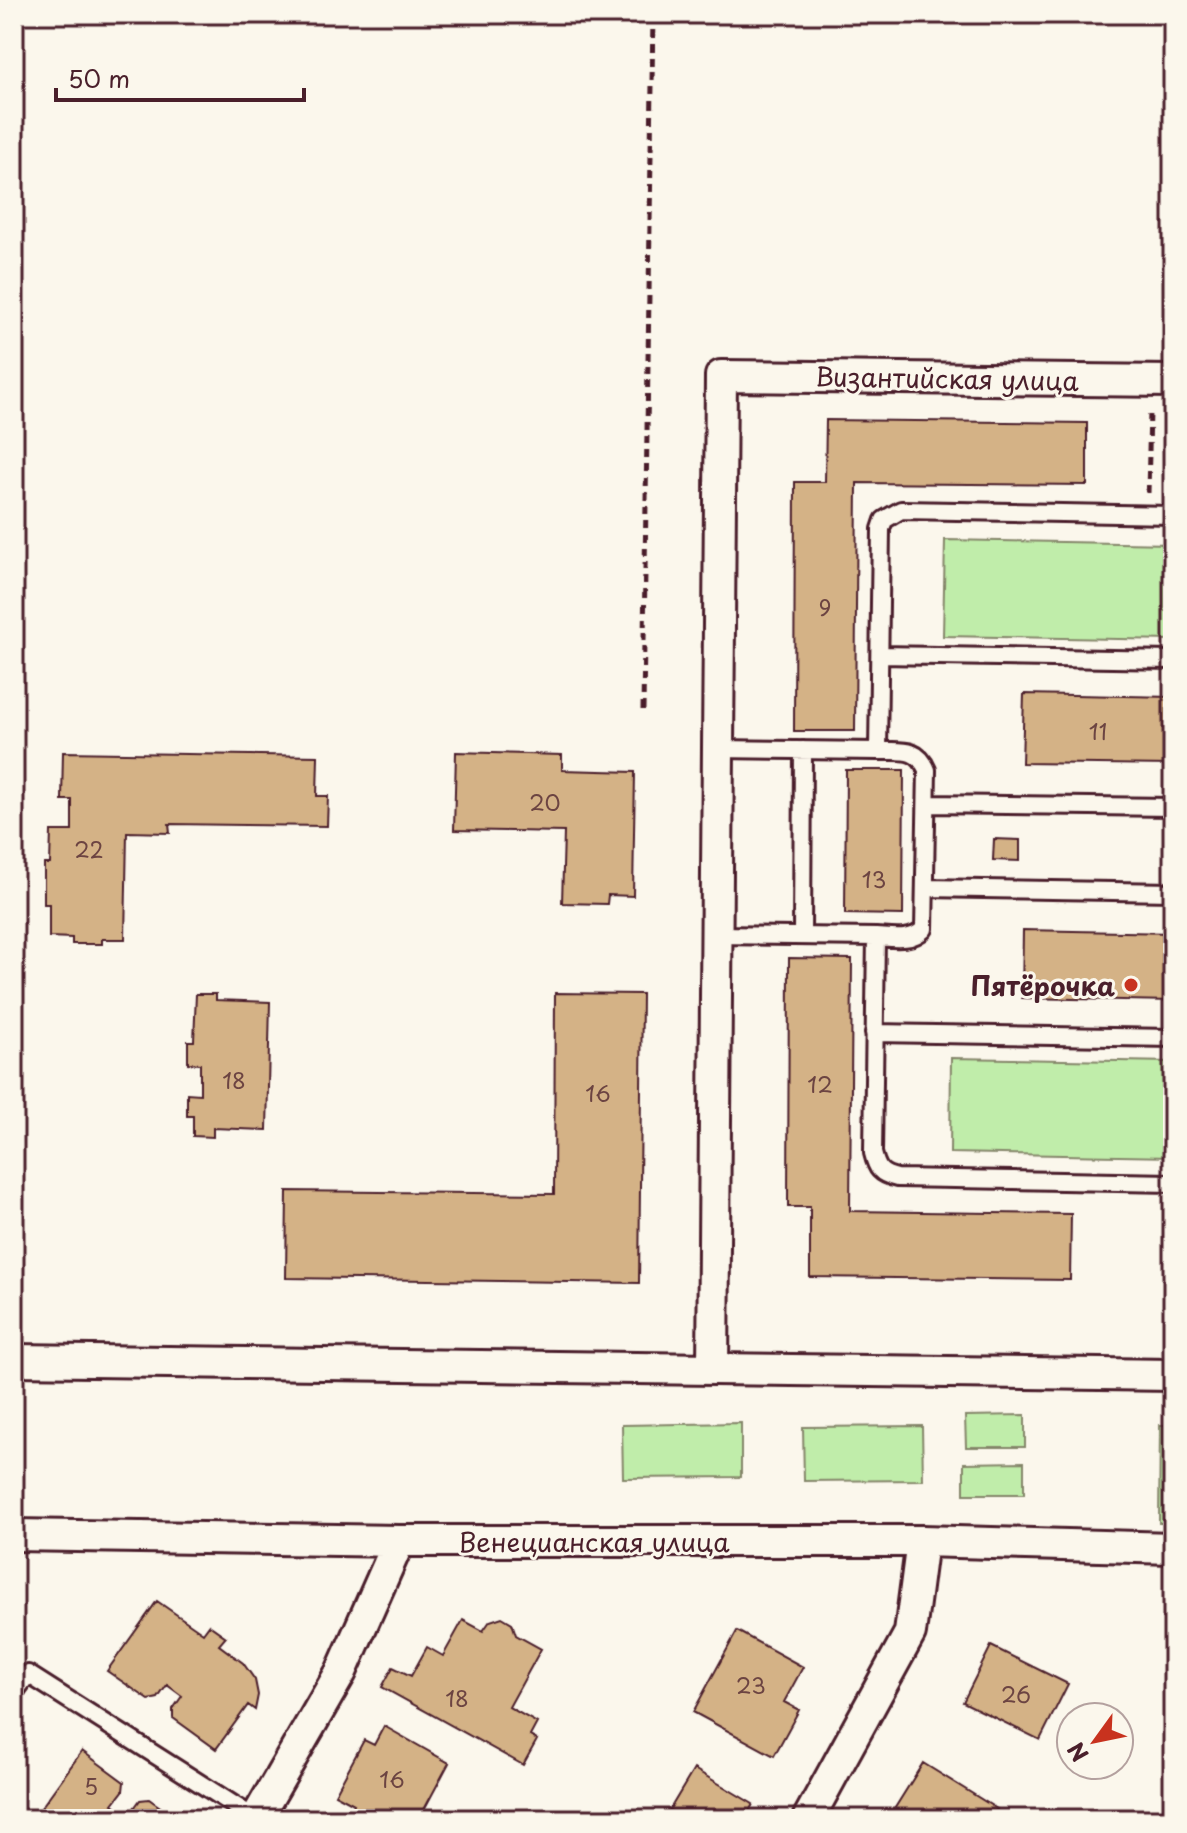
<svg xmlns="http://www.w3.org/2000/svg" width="1187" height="1833" font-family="'Playpen Sans',sans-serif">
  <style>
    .green { fill: #c0edaa; stroke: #85866a; stroke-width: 2 }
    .building { fill: #d4b286; stroke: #4a1f2b; stroke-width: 2 }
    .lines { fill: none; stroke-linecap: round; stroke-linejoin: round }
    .service-casing { stroke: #4a1f2b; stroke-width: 22 }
    .minor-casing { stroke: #4a1f2b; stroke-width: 36 }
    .path { stroke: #4a1f2b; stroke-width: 5; stroke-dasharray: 8 6; stroke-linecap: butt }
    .service { stroke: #fbf7ec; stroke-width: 16 }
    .minor { stroke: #fbf7ec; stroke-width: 30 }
    .poi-dot { fill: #c8321e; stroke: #fbf7ec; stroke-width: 3 }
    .labels { text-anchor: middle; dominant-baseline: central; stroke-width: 6; stroke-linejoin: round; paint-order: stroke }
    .number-label { font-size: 22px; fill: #6c4442 }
    .street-label { font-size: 26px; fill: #4a1f2b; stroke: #fbf7ec }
    .poi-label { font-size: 26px; font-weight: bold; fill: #4a1f2b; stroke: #fbf7ec; text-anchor: end }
  </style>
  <rect width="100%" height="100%" fill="#fbf7ec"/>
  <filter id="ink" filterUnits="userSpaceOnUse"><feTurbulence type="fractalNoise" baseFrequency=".0125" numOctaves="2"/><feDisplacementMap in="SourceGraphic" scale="16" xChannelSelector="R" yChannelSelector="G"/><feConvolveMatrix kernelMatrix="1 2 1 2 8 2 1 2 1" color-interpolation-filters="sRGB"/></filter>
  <g filter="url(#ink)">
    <path class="green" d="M945 540 1173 544V640L943 636Z
      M951 1058 1173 1062V1157L950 1153Z
      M1025 1415V1447H966L965 1416Z
      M741 1423V1477L623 1478 622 1425Z
      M1160 1425H1173V1523H1159Z
      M922 1426 923 1480 804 1481 803 1427Z
      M1024 1462V1494H964V1463Z"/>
    <path class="building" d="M826 420 1087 423V485L857 483 855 731H794L795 482H825Z
      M1024 694 1173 697V765L1022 763Z
      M63 752 318 756 317 796H328L327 826 169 824 170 833 127 832 125 939H102V944H72V938L49 937V904H44V864H50L51 831H72V800H62Z
      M456 752 562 755V770L635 772 633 896 608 895 607 904 562 903 564 832 454 830Z
      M846 770H904L903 915 845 914Z
      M994 839 1020 840V861L993 860Z
      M1023 930 1173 933V1001L1022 998Z
      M789 958 852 959 850 1211 1071 1214 1070 1280 810 1277V1207H788Z
      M555 993 642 994 639 1283 286 1278 287 1191 554 1194Z
      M196 994H216V1000L270 1002 267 1130 213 1128V1137L193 1136V1116H187V1093L200 1094V1064L188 1063V1041H194Z
      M157 1601 203 1633 209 1625 226 1637 219 1645 243 1663 255 1680 258 1695 255 1710 248 1705 216 1749 173 1718V1709L182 1696 167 1685 158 1698 149 1700 107 1671Z
      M502 1617 512 1623 516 1635 541 1649 509 1707 537 1723 530 1736 537 1740 523 1765 382 1687 393 1667 411 1676 427 1647 443 1656 463 1620 483 1631 490 1621Z
      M737 1631 803 1667 784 1702 799 1710 774 1756 693 1712Z
      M991 1646 1068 1684 1040 1740 963 1702Z
      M384 1726 449 1763 419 1819H397L392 1816 391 1819H351L347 1817 354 1804 335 1794 364 1740 374 1745Z
      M82 1751 124 1782 123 1791 113 1804 129 1815 140 1800 149 1799 177 1819H33Z
      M923 1763 997 1809 991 1819H888Z
      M694 1769 753 1804 745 1819H664Z"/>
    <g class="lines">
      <defs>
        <path id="service" d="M1173 515 901 510 884 520 881 529 878 751C900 752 917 746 927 770L924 929C911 942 893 938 876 937L873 1153C877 1169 880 1174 897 1178L1173 1183
          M880 655 1173 660
          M718 749 878 751
          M927 804 1173 807
          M926 888 1173 892
          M716 935 876 937
          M802 936 803 750
          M874 1033 1173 1038
          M14 1693 28 1674 256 1819"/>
        <path id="minor" d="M14 1360 1173 1375
          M713 1369 721 376 1173 381
          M14 1535 399 1541H922L1173 1548
          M256 1819 341 1672 399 1541
          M808 1819 910 1633 922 1541"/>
      </defs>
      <use href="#service" class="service-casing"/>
      <use href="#minor" class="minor-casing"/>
      <path class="path" d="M1148 493 1150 411
        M643 710 653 14"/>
      <use href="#service" class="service"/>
      <use href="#minor" class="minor"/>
    </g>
  </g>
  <circle class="poi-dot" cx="1131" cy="985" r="8"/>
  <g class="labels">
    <g class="number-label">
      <text x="825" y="606">9</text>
      <text x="1098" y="730">11</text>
      <text x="545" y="801">20</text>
      <text x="89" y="848">22</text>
      <text x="874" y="878">13</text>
      <text x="234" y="1079">18</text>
      <text x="820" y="1083">12</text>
      <text x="598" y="1092">16</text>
      <text x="751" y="1684">23</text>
      <text x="1016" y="1693">26</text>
      <text x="457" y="1697">18</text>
      <text x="392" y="1778">16</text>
      <text x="91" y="1785">5</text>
    </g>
    <g class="street-label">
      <text transform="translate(947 378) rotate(1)">Византийская улица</text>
      <text x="594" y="1541">Венецианская улица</text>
    </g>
    <g class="poi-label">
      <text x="1115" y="985">Пятёрочка</text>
    </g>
  </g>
  <rect width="1187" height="1833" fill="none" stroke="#fbf7ec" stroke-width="48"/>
  <rect x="24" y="24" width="1139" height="1785" fill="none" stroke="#4a1f2b" stroke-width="3" filter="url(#ink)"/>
  <g transform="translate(1095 1741) rotate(237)"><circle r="38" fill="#fbf7ec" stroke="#b4a19f" stroke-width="2"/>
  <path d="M0-6L14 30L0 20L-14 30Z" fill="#c8321e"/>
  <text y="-12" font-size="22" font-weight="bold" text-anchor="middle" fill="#4a1f2b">N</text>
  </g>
  <path d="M56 88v12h248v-12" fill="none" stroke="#4a1f2b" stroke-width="4"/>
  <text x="68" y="88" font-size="24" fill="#4a1f2b" stroke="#fbf7ec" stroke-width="6" paint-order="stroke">50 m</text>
</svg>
